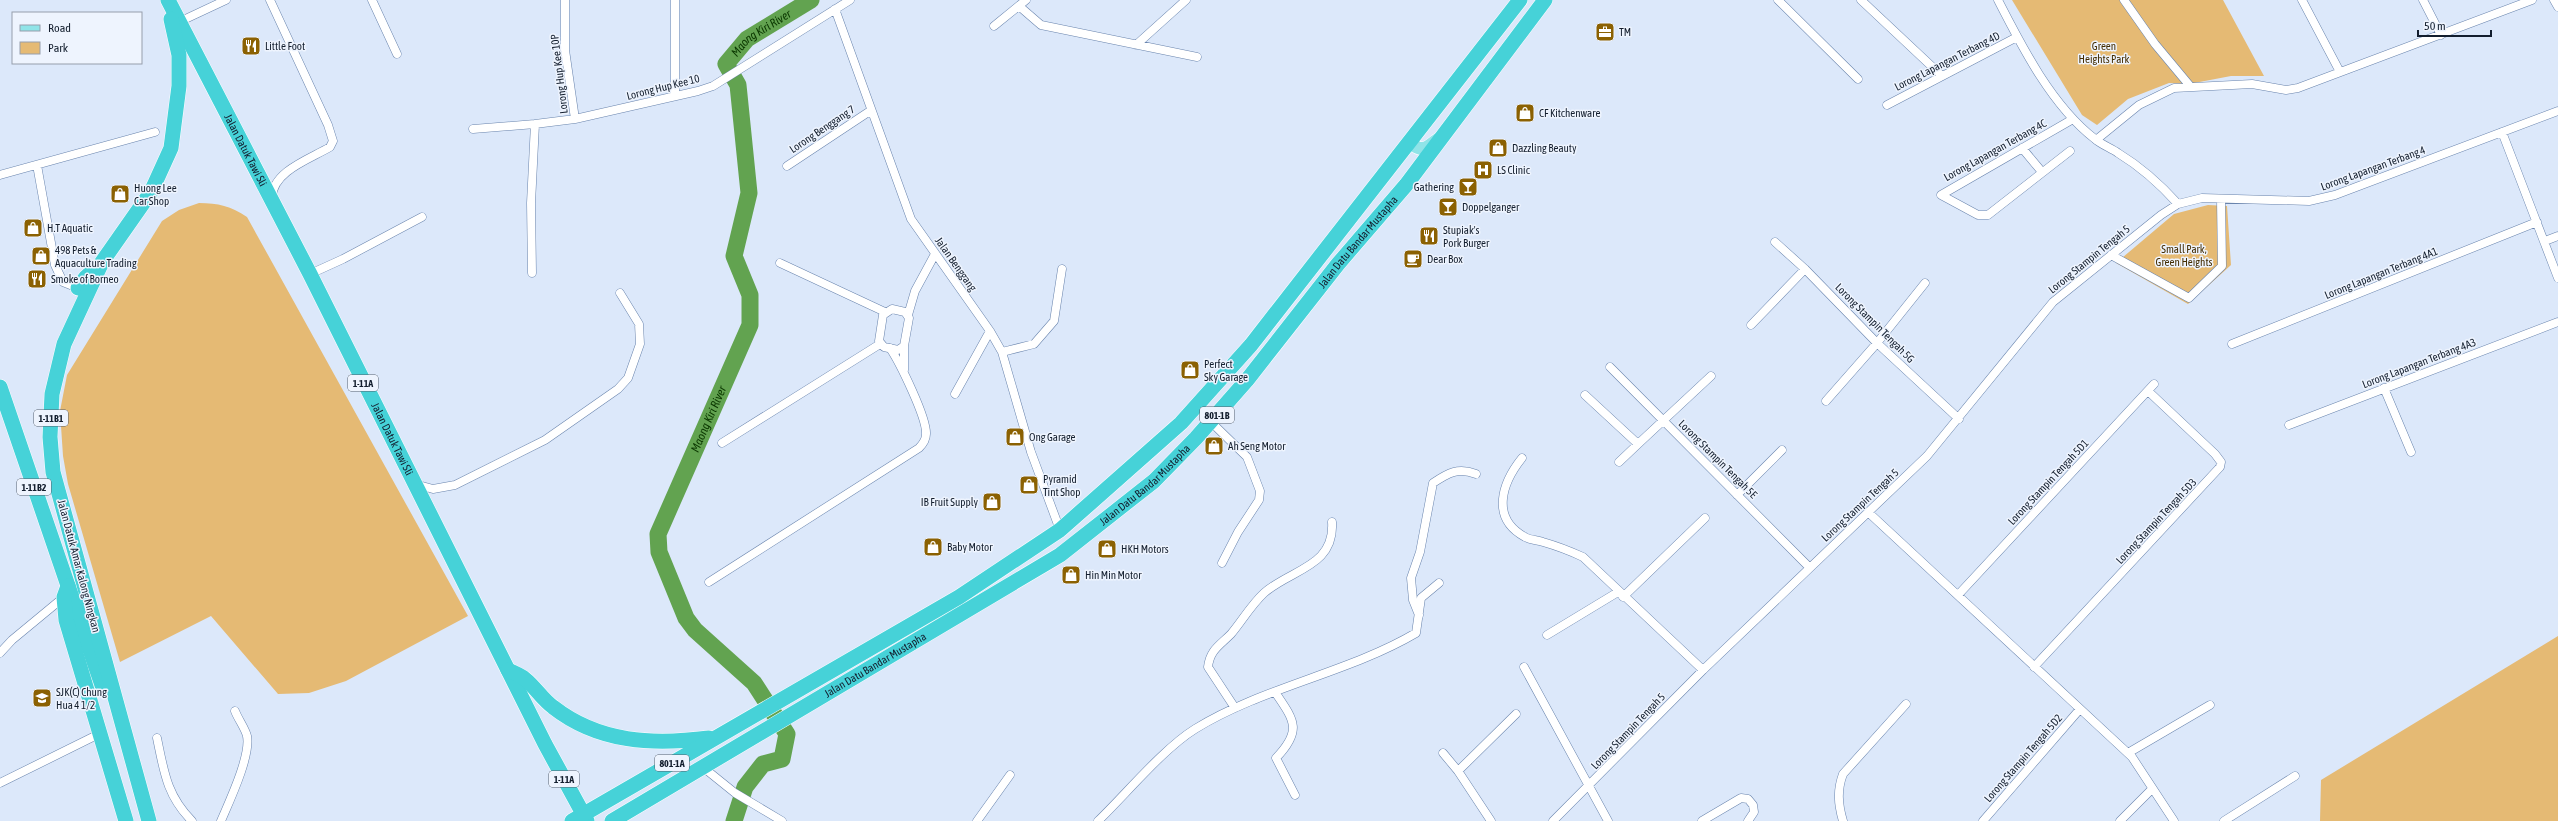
<svg xmlns="http://www.w3.org/2000/svg" width="2558" height="821" font-family="'Asap Condensed',sans-serif">
  <style>
    .green { fill: #e5ba74 }
    .lines { fill: none; stroke-linecap: round; stroke-linejoin: round }
    .river { stroke: #62a350; stroke-width: 17 }
    .street-casing { stroke: #6984ad; stroke-width: 9 }
    .primary-casing { stroke: #fff; stroke-width: 14 }
    .highway-casing { stroke: #fff; stroke-width: 16 }
    .street { stroke: #fff; stroke-width: 8 }
    .primary { stroke: #90e4e8; stroke-width: 13 }
    .highway { stroke: #46d2d8; stroke-width: 15 }
    .labels { text-anchor: middle; dominant-baseline: central; stroke-width: 3; stroke-linejoin: round; paint-order: stroke }
    .shield { fill: #eef4fe; stroke: #555e6c; stroke-width: 1 }
    .shield-label { font-size: 10px; font-weight: bold; fill: #131e2e }
    .poi-label { font-size: 11px; fill: #131e2e; stroke: #eef4fe; text-anchor: start }
    .park-label { font-size: 11px; fill: #432c00; stroke: #eef4fe }
    .street-label { font-size: 11px; fill: #131e2e; stroke: #eef4fe }
    .water-label { font-size: 12px; font-style: italic; fill: #0b3800; stroke: #eef4fe }
  </style>
  <rect width="100%" height="100%" fill="#dce8fa"/>
  <path class="green" d="M2012 0H2223L2264 76H2231L2189 84 2169 83 2128 99 2097 125 2082 115Z
    M199 203C218 203 231 206 247 217L468 616 346 681 309 693 278 694 211 616 120 662 68 484 63 456 60 411 67 375 162 221 179 210Z
    M2208 205 2227 206 2231 265 2188 304 2116 263 2174 214Z
    M2558 636V821H2320L2321 780Z"/>
  <g class="lines">
    <path class="river" id="s1" d="M734 821 745 787 763 764 782 759 787 734 754 683 695 630 686 618 659 552 658 534 750 325V295L734 256 749 193 738 85 726 64 747 39 811 0"/>
    <defs>
      <path id="street" d="M270 0 328 125 333 141 330 147C310 159 273 171 272 197
        M372 0 397 54
        M565 0V50L575 119 698 91 713 86 850 0
        M675 0V96
        M1778 0 1858 79
        M1861 0 1942 76
        M1998 0C2022 47 2052 106 2095 139 2102 145 2111 148 2118 153 2141 167 2160 184 2178 204
        M2124 0 2155 44 2190 86
        M2302 0 2340 72
        M2423 0 2441 35
        M2554 0 2558 7
        M1019 6 1041 25 1197 57
        M835 9 911 219 990 331 1002 352 1031 452 1060 530
        M179 22 226 0
        M994 26 1026 0
        M1136 45 1186 0
        M1887 105 2017 37
        M473 129 535 124
        M2502 132 2558 278
        M2096 140 2139 105 2174 88 2252 84 2286 90 2298 88 2532 0
        M2022 148 2042 172
        M2070 151 1988 215H1978L1941 195 2073 119
        M37 165 55 265 63 282 78 288
        M787 166 870 111
        M0 175 155 132
        M2545 241 2558 236
        M1775 242 1805 269 1877 343 1959 419
        M2111 255 2189 298 2222 266 2221 199
        M780 263 885 312
        M532 273 531 203 535 124 575 119
        M310 274 343 259 422 217
        M892 309 905 312 909 318 904 346 898 350 884 347 879 341 883 315Z
        M908 315 915 291 935 254
        M1751 325 1805 269
        M2232 344 2537 222
        M1002 352 1034 344 1054 321 1062 269
        M1610 367 1809 567
        M904 370V346
        M2384 388 2411 452
        M955 394 990 331
        M1585 395 1638 444 1711 376
        M1826 401 1877 343 1925 283
        M1211 422 1247 457 1260 491 1259 500 1238 532 1222 563
        M2289 425 2558 322
        M722 443 880 344
        M1522 458C1502 483 1490 518 1525 537 1530 540 1537 540 1543 542 1557 546 1570 551 1583 557L1703 670
        M1619 462 1638 444
        M415 484 433 489 455 485 545 440 618 389 628 378 640 344 639 324 620 293
        M1737 495 1782 450
        M1869 513 2132 757 2174 821
        M709 582 919 448C923 444 926 439 926 434 927 418 900 363 890 348
        M1958 595 2154 384
        M1623 597 1705 518
        M1419 615 1413 600 1411 578 1420 552 1433 483C1448 473 1458 467 1476 474
        M1547 635 1618 592
        M0 653 12 640 64 597
        M1524 667 1608 821
        M2034 667 2220 467 2221 462 2215 454 2148 391
        M1275 692C1294 720 1303 730 1276 758L1295 795
        M1235 708 1208 667C1210 650 1219 646 1231 634 1242 621 1251 605 1264 593 1291 569 1335 567 1332 522
        M157 738C164 772 167 796 192 821
        M1443 753 1458 771 1491 821
        M2128 753 2210 705
        M704 768 735 793 782 821
        M1458 771 1516 714
        M0 783 101 733
        M221 821C229 802 251 756 247 736 245 728 238 719 235 711
        M977 821 1010 775
        M1098 821C1126 794 1163 749 1195 729 1263 687 1348 673 1416 633L1421 598 1439 583
        M1553 821 1703 670 1927 456 2053 302 2161 215 2178 204 2202 198 2309 201 2335 195 2558 111
        M1702 821 1741 798 1748 799 1753 805 1754 812 1748 821
        M1843 821C1838 804 1837 790 1843 774L1906 704
        M1983 821 2080 709
        M2120 821 2152 789
        M2224 821 2295 776"/>
      <path id="primary" d="M1411 143C1422 153 1427 148 1437 140"/>
      <g id="highway">
        <path id="s2" d="M168 0 310 274 545 744 587 821"/>
        <path d="M78 288 86 277 97 267"/>
        <path d="M0 387 102 685"/>
        <path d="M68 586 64 597 66 620 126 821"/>
        <path d="M508 670C514 673 520 675 525 679 535 687 542 699 553 707 599 743 653 745 709 738"/>
        <path d="M149 821 53 472 50 437 52 394 64 344 102 262 151 192 171 148 179 86V55L171 19"/>
        <path d="M572 821 959 597 1060 530 1181 423 1251 345 1520 0"/>
        <path id="s3" d="M612 821 1060 555 1154 481 1196 438 1247 380 1338 264 1406 185 1545 0"/>
      </g>
    </defs>
    <use href="#street" class="street-casing"/>
    <use href="#primary" class="primary-casing"/>
    <use href="#highway" class="highway-casing"/>
    <use href="#street" class="street"/>
    <use href="#primary" class="primary"/>
    <use href="#highway" class="highway"/>
  </g>
  <defs>
    <symbol id="office-square" viewBox="-11 -11 22 22"><rect x="-9" y="-9" width="18" height="18" rx="4" fill="#8b6102" stroke="#eef4fe"/><path d="M-6-3h4V-5.5h4V-3h4V5H-6ZM-1-4.5V-3h2v-1.5ZM-6 0V1H6V0Z" fill="#fff"/></symbol>
    <symbol id="restaurant-square" viewBox="-11 -11 22 22"><rect x="-9" y="-9" width="18" height="18" rx="4" fill="#8b6102" stroke="#eef4fe"/><path d="M-5-6h1v4h1v-4h1v4h1v-4h1v5L-1.5 .5V6h-2V.5L-5-1ZM5-6V6H3V1.5H1.5Q1.5-4 5-6Z" fill="#fff"/></symbol>
    <symbol id="shop-square" viewBox="-11 -11 22 22"><rect x="-9" y="-9" width="18" height="18" rx="4" fill="#8b6102" stroke="#eef4fe"/><path d="M-5-2.5h2.3a2.7 3.5 0 0 1 5.4 0H5L5.5 6h-11ZM-1.5-2.5h3a1.5 2.3 0 0 0-3 0Z" fill="#fff"/></symbol>
    <symbol id="hospital-square" viewBox="-11 -11 22 22"><rect x="-9" y="-9" width="18" height="18" rx="4" fill="#8b6102" stroke="#eef4fe"/><path d="M-5-5h3v3.5h4V-5h3V5h-3V1.5h-4V5h-3Z" fill="#fff"/></symbol>
    <symbol id="bar-square" viewBox="-11 -11 22 22"><rect x="-9" y="-9" width="18" height="18" rx="4" fill="#8b6102" stroke="#eef4fe"/><path d="M-6-5H6L.8 .8V4.5H3.5V6h-7V4.5H-.8V.8Z" fill="#fff"/></symbol>
    <symbol id="cafe-square" viewBox="-11 -11 22 22"><rect x="-9" y="-9" width="18" height="18" rx="4" fill="#8b6102" stroke="#eef4fe"/><path d="M-5.5-4.5H6V0H3Q3 3.5 0 3.5H-2.5Q-5.5 3.5-5.5 0ZM3-3.2v2h1.7v-2ZM-6 4.5H4V6H-6Z" fill="#fff"/></symbol>
    <symbol id="school-square" viewBox="-11 -11 22 22"><rect x="-9" y="-9" width="18" height="18" rx="4" fill="#8b6102" stroke="#eef4fe"/><path d="M0-5L7-2L0 1L-7-2ZM-4 1L0 2.5L4 1V4Q0 6-4 4Z" fill="#fff"/></symbol>
  </defs>
  <g fill-rule="evenodd">
    <use href="#office-square" x="1594" y="21" width="22" height="22"/>
    <use href="#restaurant-square" x="240" y="35" width="22" height="22"/>
    <use href="#shop-square" x="1514" y="102" width="22" height="22"/>
    <use href="#shop-square" x="1487" y="137" width="22" height="22"/>
    <use href="#hospital-square" x="1472" y="159" width="22" height="22"/>
    <use href="#bar-square" x="1457" y="176" width="22" height="22"/>
    <use href="#shop-square" x="109" y="183" width="22" height="22"/>
    <use href="#bar-square" x="1437" y="196" width="22" height="22"/>
    <use href="#shop-square" x="22" y="217" width="22" height="22"/>
    <use href="#restaurant-square" x="1418" y="225" width="22" height="22"/>
    <use href="#shop-square" x="30" y="245" width="22" height="22"/>
    <use href="#cafe-square" x="1402" y="248" width="22" height="22"/>
    <use href="#restaurant-square" x="26" y="268" width="22" height="22"/>
    <use href="#shop-square" x="1179" y="359" width="22" height="22"/>
    <use href="#shop-square" x="1004" y="426" width="22" height="22"/>
    <use href="#shop-square" x="1203" y="435" width="22" height="22"/>
    <use href="#shop-square" x="1018" y="474" width="22" height="22"/>
    <use href="#shop-square" x="981" y="491" width="22" height="22"/>
    <use href="#shop-square" x="922" y="536" width="22" height="22"/>
    <use href="#shop-square" x="1096" y="538" width="22" height="22"/>
    <use href="#shop-square" x="1060" y="564" width="22" height="22"/>
    <use href="#school-square" x="31" y="687" width="22" height="22"/>
  </g>
  <g class="labels">
    <g class="shield">
      <rect x="348" y="375" width="30" height="16" rx="3"/>
      <rect x="1200" y="407" width="34" height="16" rx="3"/>
      <rect x="34" y="410" width="34" height="16" rx="3"/>
      <rect x="17" y="479" width="34" height="16" rx="3"/>
      <rect x="655" y="755" width="34" height="16" rx="3"/>
      <rect x="549" y="771" width="30" height="16" rx="3"/>
    </g>
    <g class="shield-label">
      <text x="363" y="383">1-11A</text>
      <text x="1217" y="415">801-1B</text>
      <text x="51" y="418">1-11B1</text>
      <text x="34" y="487">1-11B2</text>
      <text x="672" y="763">801-1A</text>
      <text x="564" y="779">1-11A</text>
    </g>
    <g class="poi-label">
      <text x="1619" y="32">TM</text>
      <text x="265" y="46">Little Foot</text>
      <text x="1539" y="113">CF Kitchenware</text>
      <text x="1512" y="148">Dazzling Beauty</text>
      <text x="1497" y="170">LS Clinic</text>
      <text x="1454" y="187" text-anchor="end">Gathering</text>
      <text x="134" y="188">Huong Lee<tspan x="134" dy="13">Car Shop</tspan></text>
      <text x="1462" y="207">Doppelganger</text>
      <text x="47" y="228">H.T Aquatic</text>
      <text x="1443" y="230">Stupiak's<tspan x="1443" dy="13">Pork Burger</tspan></text>
      <text x="55" y="250">498 Pets &amp;<tspan x="55" dy="13">Aquaculture Trading</tspan></text>
      <text x="1427" y="259">Dear Box</text>
      <text x="51" y="279">Smoke of Borneo</text>
      <text x="1204" y="364">Perfect<tspan x="1204" dy="13">Sky Garage</tspan></text>
      <text x="1029" y="437">Ong Garage</text>
      <text x="1228" y="446">Ah Seng Motor</text>
      <text x="1043" y="479">Pyramid<tspan x="1043" dy="13">Tint Shop</tspan></text>
      <text x="978" y="502" text-anchor="end">IB Fruit Supply</text>
      <text x="947" y="547">Baby Motor</text>
      <text x="1121" y="549">HKH Motors</text>
      <text x="1085" y="575">Hin Min Motor</text>
      <text x="56" y="692">SJK(C) Chung<tspan x="56" dy="13">Hua 4 1/2</tspan></text>
    </g>
    <g class="park-label">
      <text x="2104" y="46">Green<tspan x="2104" dy="13">Heights Park</tspan></text>
      <text x="2184" y="249">Small Park,<tspan x="2184" dy="13">Green Heights</tspan></text>
    </g>
    <g class="street-label">
      <text transform="translate(1947 61) rotate(-27)">Lorong Lapangan Terbang 4D</text>
      <text transform="translate(559 74) rotate(-97)">Lorong Hup Kee 10P</text>
      <text transform="translate(663 87) rotate(-14)">Lorong Hup Kee 10</text>
      <text transform="translate(822 129) rotate(-34)">Lorong Benggang 7</text>
      <text transform="translate(1995 150) rotate(-29)">Lorong Lapangan Terbang 4C</text>
      <text stroke="none"><textPath href="#s2" startOffset="169">Jalan Datuk Tawi Sli</textPath></text>
      <text transform="translate(2373 168) rotate(-20)">Lorong Lapangan Terbang 4</text>
      <text stroke="none"><textPath href="#s3" startOffset="955">Jalan Datu Bandar Mustapha</textPath></text>
      <text transform="translate(2089 259) rotate(-39)">Lorong Stampin Tengah 5</text>
      <text transform="translate(956 264) rotate(55)">Jalan Benggang</text>
      <text transform="translate(2381 273) rotate(-22)">Lorong Lapangan Terbang 4A1</text>
      <text transform="translate(1875 323) rotate(45)">Lorong Stampin Tengah 5G</text>
      <text transform="translate(2419 363) rotate(-21)">Lorong Lapangan Terbang 4A3</text>
      <text stroke="none"><textPath href="#s2" startOffset="493">Jalan Datuk Tawi Sli</textPath></text>
      <text transform="translate(1718 459) rotate(45)">Lorong Stampin Tengah 5E</text>
      <text transform="translate(2048 482) rotate(-47)">Lorong Stampin Tengah 5D1</text>
      <text stroke="none"><textPath href="#s3" startOffset="631">Jalan Datu Bandar Mustapha</textPath></text>
      <text transform="translate(1860 505) rotate(-43)">Lorong Stampin Tengah 5</text>
      <text transform="translate(2156 521) rotate(-47)">Lorong Stampin Tengah 5D3</text>
      <text transform="translate(79 566) rotate(75)">Jalan Datuk Amar Kalong Ningkan</text>
      <text stroke="none"><textPath href="#s3" startOffset="306">Jalan Datu Bandar Mustapha</textPath></text>
      <text transform="translate(1628 731) rotate(-46)">Lorong Stampin Tengah 5</text>
      <text transform="translate(2023 758) rotate(-49)">Lorong Stampin Tengah 5D2</text>
    </g>
    <g class="water-label">
      <text stroke="none"><textPath href="#s1" startOffset="900">Maong Kiri River</textPath></text>
      <text stroke="none"><textPath href="#s1" startOffset="480">Maong Kiri River</textPath></text>
    </g>
  </g>
  <rect x="12" y="12" width="130" height="52" fill="#eef4fe" stroke="#969eab"/>
  <rect x="20" y="25" width="20" height="6" fill="#90e4e8" stroke="#969eab"/>
  <text x="48" y="32" font-size="12" fill="#131e2e">Road</text>
  <rect x="20" y="42" width="20" height="12" fill="#e5ba74" stroke="#969eab"/>
  <text x="48" y="52" font-size="12" fill="#131e2e">Park</text>
  <path d="M2418 30v6h73v-6" fill="none" stroke="#131e2e" stroke-width="2"/>
  <text x="2424" y="30" font-size="12" fill="#131e2e" stroke="#eef4fe" stroke-width="3" paint-order="stroke">50 m</text>
</svg>
